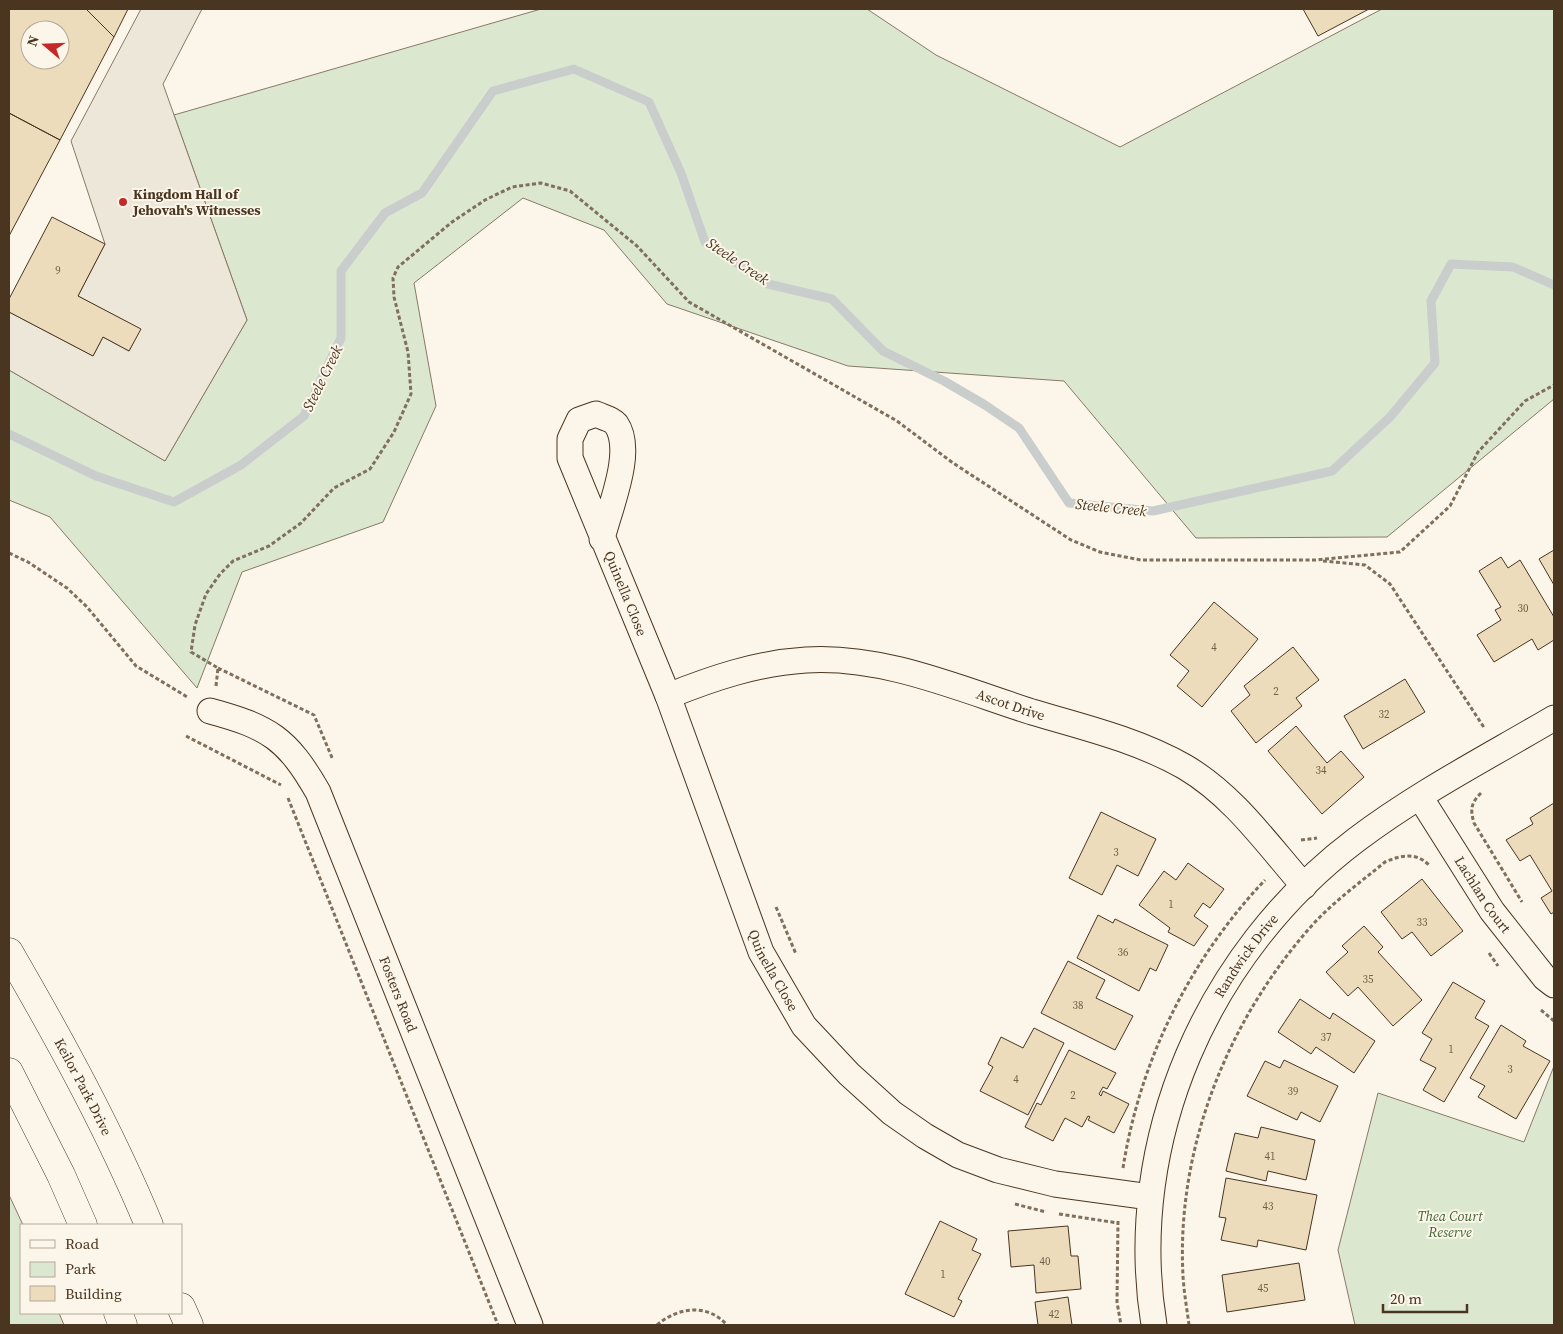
<svg xmlns="http://www.w3.org/2000/svg" width="1563" height="1334" font-family="'Source Serif 4',serif">
  <style>
    .green { fill: #dce7d0; stroke: #887966 }
    .parking { fill: #ede7d9; stroke: #887966 }
    .lines { fill: none; stroke-linecap: round; stroke-linejoin: round }
    .stream { stroke: #c9cecd; stroke-width: 9 }
    .building { fill: #ecdcbc; stroke: #4a3520; fill-rule: evenodd }
    .street-casing { stroke: #4a3520; stroke-width: 27 }
    .primary-casing { stroke: #4a3520; stroke-width: 29 }
    .path { stroke: #7f6f5c; stroke-width: 3; stroke-dasharray: 4 2.5; stroke-linecap: butt }
    .street { stroke: #fbf6e9; stroke-width: 25 }
    .primary { stroke: #fbf6e9; stroke-width: 28 }
    .poi-dot { fill: #c62828; stroke: #fbf6e9; stroke-width: 2 }
    .labels { text-anchor: middle; dominant-baseline: central; stroke-width: 4; stroke-linejoin: round; paint-order: stroke }
    .number-label { font-size: 11px; fill: #725f47 }
    .poi-label { font-size: 14px; font-weight: bold; fill: #4a3520; stroke: #fbf6e9; text-anchor: start }
    .street-label { font-size: 14px; fill: #4a3520; stroke: #fbf6e9 }
    .park-label { font-size: 14px; font-style: italic; fill: #436837; stroke: #fbf6e9 }
    .water-label { font-size: 15px; font-style: italic; fill: #4a3520; stroke: #fbf6e9 }
  </style>
  <rect width="100%" height="100%" fill="#fbf6e9"/>
  <path class="green" d="M541 9H867L936 55 1120 147 1382 9H1554V399L1387 537 1196 538 1064 381 848 366 667 304 604 230 523 198 414 283 436 406 383 522 242 572 197 688 50 517 9 500V370L165 461 247 320 174 115Z
    M1554 1066V1325H1355L1338 1250 1378 1093 1524 1142Z
    M9 1195 23 1225H21V1313H59L64 1325H9Z"/>
  <path class="parking" d="M141 9H202L163 84 247 320 165 461 9 370V312L93 356 103 337 129 351 140 329 78 296 105 244 71 141Z"/>
  <g class="lines">
    <path class="stream" d="M9 434 96 476 174 502 241 465 304 416 341 338V271L385 213 422 193 493 91 574 69 649 102 681 173 705 242 768 284 832 299 883 351 944 381 985 405 1019 428 1069 503 1153 511 1332 471 1390 417 1435 363 1431 301 1451 264 1513 267 1554 285"/>
  </g>
  <path class="building" d="M9 9H86L114 37 60 140 9 113ZM30 30H60V60H30Z
    M86 9H128L114 37Z
    M1303 9H1369L1318 36Z
    M9 113 60 140 9 236Z
    M52 217 105 244 78 296 141 329 129 351 103 337 93 356 9 312V299Z
    M1554 550V585L1539 559Z
    M1501 557 1508 568 1520 560 1554 617V640L1538 650 1532 639 1494 662 1477 635 1501 620 1495 610 1501 607 1479 571Z
    M1214 602 1258 639 1202 707 1177 686 1189 671 1170 655Z
    M1293 647 1319 680 1296 698 1302 706 1256 743 1231 711 1250 695 1244 686Z
    M1405 679 1425 712 1363 749 1344 716Z
    M1296 726 1327 763 1341 751 1364 777 1322 814 1268 751Z
    M1554 803V912L1551 914 1541 898 1552 891 1530 855 1520 861 1506 840 1533 824 1530 818Z
    M1101 812 1156 839 1138 876 1117 865 1102 895 1069 878Z
    M1188 863 1224 889 1210 908 1203 903 1194 916 1208 926 1194 946 1168 932 1170 928 1139 905 1164 871 1176 880Z
    M1422 879 1463 931 1431 956 1412 932 1402 939 1381 912Z
    M1098 915 1113 923 1115 919 1168 945 1156 971 1150 968 1139 991 1077 958Z
    M1364 926 1383 947 1378 952 1422 1000 1393 1026 1358 987 1348 996 1326 972 1348 952 1342 946Z
    M1068 961 1105 980 1096 998 1133 1016 1115 1050 1041 1013Z
    M1453 982 1485 1001 1475 1018 1489 1026 1444 1102 1423 1090 1436 1068 1420 1060 1432 1039 1422 1033Z
    M1300 999 1330 1019 1333 1013 1375 1041 1354 1073 1316 1047 1311 1054 1278 1032Z
    M1501 1025 1526 1041 1523 1046 1550 1061 1516 1119 1478 1097 1485 1086 1470 1078Z
    M1034 1028 1064 1043 1028 1115 980 1091 993 1067 988 1064 1001 1037 1023 1048Z
    M1069 1050 1116 1073 1107 1089 1103 1087 1099 1094 1101 1096 1103 1091 1129 1104 1114 1133 1088 1120 1090 1117 1088 1116 1082 1127 1065 1118 1053 1141 1025 1127 1037 1103 1041 1105Z
    M1284 1060 1338 1086 1320 1122 1301 1112 1297 1120 1247 1096 1265 1061 1280 1068Z
    M1261 1127 1315 1140 1306 1180 1268 1171 1266 1181 1226 1171 1235 1133 1258 1138Z
    M1226 1178 1317 1195 1306 1250 1258 1240 1257 1247 1221 1240 1226 1218 1219 1217Z
    M940 1221 977 1239 972 1250 981 1254 958 1299 962 1301 954 1317 905 1294Z
    M1068 1226 1071 1256H1078L1081 1289 1036 1293 1034 1265 1011 1267 1008 1231Z
    M1299 1263 1305 1300 1227 1312 1222 1275Z
    M1068 1297 1072 1325H1038L1035 1302Z"/>
  <g class="lines">
    <defs>
      <g id="street">
        <path id="s1" d="M602 539C609 509 635 451 616 424 612 419 602 417 596 414L579 420 570 439V458L668 696 761 952 804 1026 849 1074 892 1113 925 1136 958 1155 998 1170 1055 1184 1150 1197"/>
        <path id="s2" d="M668 696C713 678 757 663 806 660 883 655 960 689 1032 712 1083 727 1138 740 1185 767 1234 796 1267 844 1304 886"/>
        <path id="s3" d="M210 711C269 727 287 738 318 792L530 1325"/>
        <path id="s4" d="M1420 797 1492 911 1545 978 1554 985"/>
        <path id="s5" d="M1154 1325C1124 1140 1208 952 1356 840 1418 793 1488 757 1554 718"/>
      </g>
      <g id="primary">
        <path id="s6" d="M9 952C60 1040 110 1131 149 1225"/>
        <path d="M9 1072 61 1175 83 1225"/>
        <path d="M181 1307 189 1325"/>
        <path d="M118 1313 123 1325"/>
      </g>
    </defs>
    <use href="#street" class="street-casing"/>
    <use href="#primary" class="primary-casing"/>
    <path class="path" d="M9 553 28 562 67 588 87 607 136 666 189 698
      M1323 561 1365 565 1390 584 1485 729
      M218 668 314 715 333 760
      M216 686 218 668 191 652 195 625 206 594 220 574 233 561 269 546 301 523 334 488 370 469 394 432 411 394 408 352 394 297 393 278 398 267 452 222 485 200 512 187 541 183 570 191 637 246 689 302 897 421 953 463 1071 540 1100 552 1141 560H1315L1400 552 1450 506 1478 452 1525 401 1554 385
      M186 736 281 785
      M1481 793C1471 803 1470 809 1474 823L1522 902
      M288 798 498 1325
      M1301 840 1317 838
      M776 907 796 954
      M1489 953 1498 966
      M1541 1010 1554 1021
      M1123 1168C1140 1060 1190 959 1265 880
      M1015 1204 1046 1212
      M1059 1214 1118 1223
      M1118 1221 1117 1302 1121 1325
      M657 1325C678 1307 707 1303 727 1325
      M1189 1325C1187 1309 1184 1293 1183 1276 1176 1147 1229 1016 1316 921 1337 899 1362 881 1385 862 1401 855 1416 852 1429 865"/>
    <use href="#street" class="street"/>
    <use href="#primary" class="primary"/>
  </g>
  <circle class="poi-dot" cx="123" cy="202" r="5"/>
  <g class="labels">
    <g class="number-label">
      <text x="58" y="270">9</text>
      <text x="1523" y="608">30</text>
      <text x="1214" y="647">4</text>
      <text x="1276" y="691">2</text>
      <text x="1384" y="714">32</text>
      <text x="1321" y="770">34</text>
      <text x="1116" y="852">3</text>
      <text x="1171" y="904">1</text>
      <text x="1422" y="922">33</text>
      <text x="1123" y="952">36</text>
      <text x="1368" y="979">35</text>
      <text x="1078" y="1005">38</text>
      <text x="1326" y="1037">37</text>
      <text x="1451" y="1049">1</text>
      <text x="1510" y="1069">3</text>
      <text x="1016" y="1079">4</text>
      <text x="1293" y="1091">39</text>
      <text x="1073" y="1095">2</text>
      <text x="1270" y="1156">41</text>
      <text x="1268" y="1206">43</text>
      <text x="1045" y="1261">40</text>
      <text x="943" y="1274">1</text>
      <text x="1263" y="1288">45</text>
      <text x="1054" y="1314">42</text>
    </g>
    <g class="poi-label">
      <text x="133" y="194">Kingdom Hall of<tspan x="133" dy="16">Jehovah's Witnesses</tspan></text>
    </g>
    <g class="street-label">
      <text stroke="none"><textPath href="#s1" startOffset="346">Quinella Close</textPath></text>
      <text stroke="none"><textPath href="#s2" startOffset="354">Ascot Drive</textPath></text>
      <text stroke="none"><textPath href="#s4" startOffset="116">Lachlan Court</textPath></text>
      <text stroke="none"><textPath href="#s5" startOffset="391">Randwick Drive</textPath></text>
      <text stroke="none"><textPath href="#s1" startOffset="751">Quinella Close</textPath></text>
      <text stroke="none"><textPath href="#s3" startOffset="358">Fosters Road</textPath></text>
      <text stroke="none"><textPath href="#s6" startOffset="154">Keilor Park Drive</textPath></text>
    </g>
    <g class="park-label">
      <text x="1450" y="1216">Thea Court<tspan x="1450" dy="16">Reserve</tspan></text>
    </g>
    <g class="water-label">
      <text transform="translate(738 261) rotate(34)">Steele Creek</text>
      <text transform="translate(322 378) rotate(-64)">Steele Creek</text>
      <text transform="translate(1111 507) rotate(6)">Steele Creek</text>
    </g>
  </g>
  <rect width="1563" height="1334" fill="none" stroke="#4a3520" stroke-width="20"/>
  <rect x="20" y="1224" width="162" height="90" fill="#fbf6e9" stroke="#b4a999"/>
  <rect x="30" y="1240" width="25" height="8" fill="#fbf6e9" stroke="#b4a999"/>
  <text x="65" y="1249" font-size="15" fill="#4a3520">Road</text>
  <rect x="30" y="1262" width="25" height="15" fill="#dce7d0" stroke="#b4a999"/>
  <text x="65" y="1274" font-size="15" fill="#4a3520">Park</text>
  <rect x="30" y="1286" width="25" height="15" fill="#ecdcbc" stroke="#b4a999"/>
  <text x="65" y="1299" font-size="15" fill="#4a3520">Building</text>
  <g transform="translate(45 45) rotate(289)"><circle r="24" fill="#fbf6e9" stroke="#b4a999"/>
  <path d="M0-4L9 19L0 12L-9 19Z" fill="#c62828"/>
  <text y="-8" font-size="14" font-weight="bold" text-anchor="middle" fill="#4a3520">N</text>
  </g>
  <path d="M1383 1304v8h84v-8" fill="none" stroke="#4a3520" stroke-width="2.5"/>
  <text x="1390" y="1304" font-size="15" fill="#4a3520" stroke="#fbf6e9" stroke-width="4" paint-order="stroke">20 m</text>
</svg>
